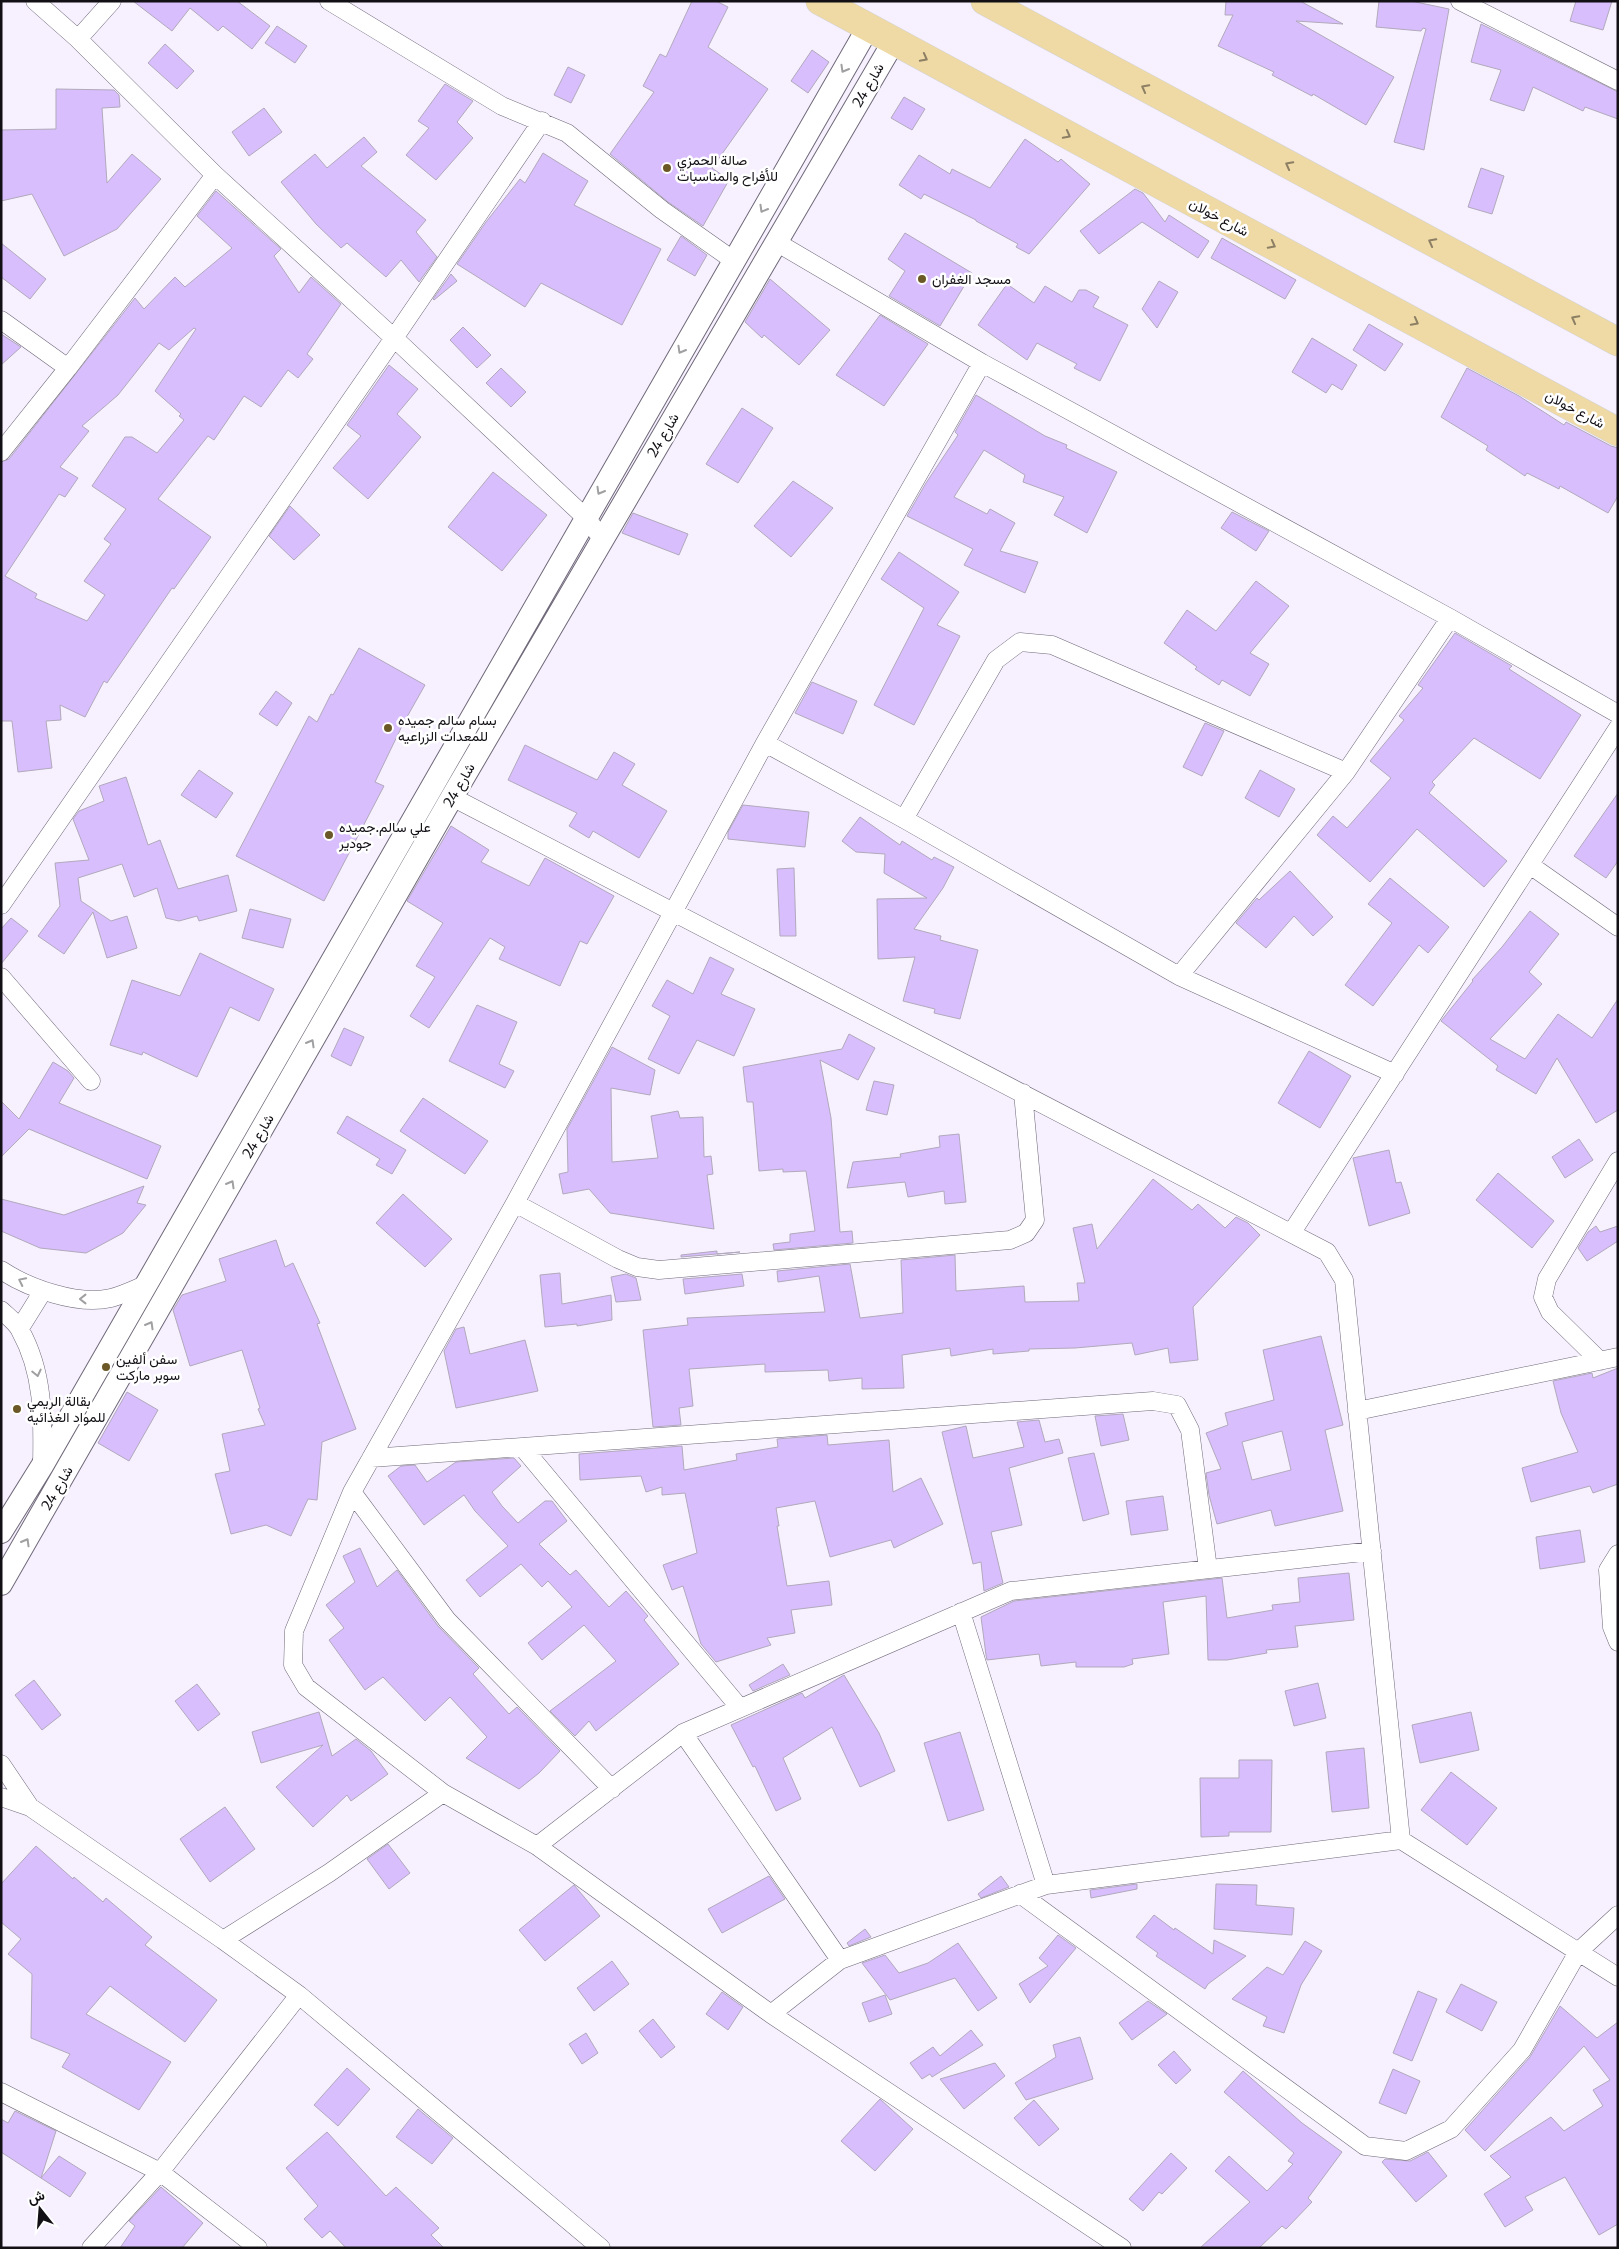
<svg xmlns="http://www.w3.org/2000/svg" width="1619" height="2249" font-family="Merriweather,Vazirmatn,serif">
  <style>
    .building { fill: #d9befd; stroke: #b1a9bc; fill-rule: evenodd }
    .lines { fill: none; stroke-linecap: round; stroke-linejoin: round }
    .minor-casing { stroke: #706979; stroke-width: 19 }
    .tertiary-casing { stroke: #706979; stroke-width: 24 }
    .primary-casing { stroke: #d4d4d5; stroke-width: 29 }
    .minor { stroke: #fff; stroke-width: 18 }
    .tertiary { stroke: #fff; stroke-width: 22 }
    .primary { stroke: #efdaa5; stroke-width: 28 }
    .oneway { stroke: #8c7f64 }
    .oneway2 { stroke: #a09fa1 }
    .poi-dot { fill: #6b5827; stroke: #fff; stroke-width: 2 }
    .labels { text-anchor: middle; stroke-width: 5; stroke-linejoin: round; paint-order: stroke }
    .street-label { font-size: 14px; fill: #120f15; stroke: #fff }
    .poi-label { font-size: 14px; fill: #120f15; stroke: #fff; text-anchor: start }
  </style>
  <rect width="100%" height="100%" fill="#f6f0ff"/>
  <path class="building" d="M133,1H237L270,26L252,49L223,26L218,31L190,8L172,31Z
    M692,1H716L728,7L708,47L768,89L712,168L729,180L703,226L668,202L610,154L654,92L643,86L660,54L666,57Z
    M1226,1H1300L1343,24L1296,21L1394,77L1366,125L1313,94L1312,96L1272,75L1274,72L1218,46L1233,15H1225Z
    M1379,1H1411L1449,9L1424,150L1394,142L1426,29L1423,28L1421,31L1376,27Z
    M1576,1H1612L1603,30L1570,21Z
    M1481,24L1618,92V119L1585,107L1583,111L1533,87L1524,111L1490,100L1501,70L1471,62Z
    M277,26L307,46L295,63L265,43Z
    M165,44L194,71L177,89L148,63Z
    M812,50L829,62L808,93L791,81Z
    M568,67L585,75L571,103L554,95Z
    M445,84L473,101L457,122L473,138L436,180L406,155L429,128L418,121Z
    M56,89L114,90L119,95L120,107L102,108L107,183L132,154L161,179L117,229L64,256L32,194L1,201V130L56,129Z
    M904,97L925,109L912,130L891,118Z
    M264,108L282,132L249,156L232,132Z
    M364,137L377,152L361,166L426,220L416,232L437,257L419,282L401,260L386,277L347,243L341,248L316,224L281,182L315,154L327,168Z
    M1025,139L1058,162L1061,159L1090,184L1029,254L1016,247L1018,244L976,221V220L924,194L921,199L899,185L919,155L950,174L952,169L990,188Z
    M543,153L588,181L574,205L661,249L622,325L541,283L525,307L457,264L486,222L520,179L525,183Z
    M1481,168L1504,176L1492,214L1468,207Z
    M1135,189L1143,193L1165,222L1169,215L1209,241L1198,258L1142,222L1099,254L1080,231Z
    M216,191L281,249L274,256L299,293L311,277L341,304L307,354L313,359L298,378L288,370L261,407L244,396L214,440L208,436L158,499L211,537L174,589L172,588L107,683L104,681L85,717L60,705L61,720L46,721L52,768L18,772L12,721H1V462L9,459L135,298L144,309L175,277L185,287L232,248L197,216ZM194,328L196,329L155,391L181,414L179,416L184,420L157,453L132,437H125L92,486L126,509L104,539L111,544L84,581L105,595L87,621L35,598L37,594L5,576L59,494L65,497L78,478L60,467L89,431L82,426L118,395L159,343L169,350Z
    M905,233L972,273L940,326L889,296L905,271L888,259Z
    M681,236L707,255L695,276L667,260Z
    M1222,238L1296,280L1285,299L1211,258Z
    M1,243L46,279L30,299L1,277Z
    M451,274L457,281L434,300L433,299Z
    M770,279L830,330L799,365L764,335L762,338L745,322Z
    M1159,281L1178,292L1157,328L1142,309Z
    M1007,284L1034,303L1045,286L1072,302L1079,290H1086L1099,297L1093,307L1128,325L1100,381L1074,368L1077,364L1037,343L1027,360L978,325Z
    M880,315L928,344L884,406L836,375Z
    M1369,324L1403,344L1385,371L1353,350Z
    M463,327L491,355L477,368L450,340Z
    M1,334L21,347L1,365Z
    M1312,338L1357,365L1342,390L1332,384L1326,393L1292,372Z
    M389,365L418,389L397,414L421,437L368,499L333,468L361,436L347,425Z
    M501,368L526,392L511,407L486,383Z
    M1467,368L1519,396L1564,425L1566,422L1611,446L1618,448V496L1608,513L1560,486L1559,489L1527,473L1525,476L1486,450L1488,446L1441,417Z
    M976,395L1045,436L1067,445L1066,448L1117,472L1087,533L1054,515L1064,497L1023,482L1025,475L984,450L954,497L987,514L990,509L1015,523L1000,551L1038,562L1025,593L964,565L973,549L907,516L926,483L958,435L955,432Z
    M742,408L773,428L738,483L706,464Z
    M493,472L547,515L502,571L448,527Z
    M793,481L833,508L791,557L754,526Z
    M290,506L320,535L294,560L269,536Z
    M1232,512L1269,531L1256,551L1221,528Z
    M633,513L688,534L679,555L622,533Z
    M899,552L959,592L937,625L960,636L914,725L874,705L924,608L881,579Z
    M1256,581L1289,606L1250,653L1269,664L1250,696L1222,680L1219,685L1195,669L1197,667L1164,643L1187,610L1216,631Z
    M1455,633L1512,666L1509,669L1581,715L1540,779L1474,738L1432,782L1435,785L1429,793L1507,861L1484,887L1417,829L1370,882L1317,835L1333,816L1347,828L1391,778L1370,761L1404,720L1399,716L1423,688L1418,685Z
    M359,648L425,685L403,724L375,782L384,786L324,901L236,856L309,716L317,722L331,694L333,695Z
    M812,682L857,701L843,734L795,713Z
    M276,691L292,703L277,726L259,714Z
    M1205,723L1224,731L1202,776L1183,767Z
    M525,745L597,780L614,752L635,764L622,785L667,811L639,858L593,831L589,838L569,826L577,813L508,780Z
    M199,770L233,793L216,818L181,795Z
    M1260,770L1295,789L1279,817L1245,798Z
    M126,777L148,845L160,840L178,889L228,875L237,911L199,921L197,916L179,921L166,918L157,888L134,897L122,864L78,878L81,901L111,921L127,916L137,948L107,958L93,912L64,954L38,936L60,906L55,863L89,860L73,819L79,811L104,801L99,786Z
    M1618,793V861L1606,878L1574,856Z
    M743,805L809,812L805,847L728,839V832Z
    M860,817L900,845L902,841L932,860L934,857L954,867L943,888L914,929L941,936L940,940L978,950L960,1019L934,1013L935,1009L903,1001L915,957L878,959L877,899L927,898L884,873L885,854L856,852L842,841Z
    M451,826L489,850L481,862L529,886L545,858L614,896L587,944L580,941L560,986L499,959L505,947L490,938L429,1028L410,1016L435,977L416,966L443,923L407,901Z
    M794,868L796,936H780L777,869Z
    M1290,871L1333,917L1313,936L1294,916L1266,948L1236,923L1257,898L1259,900Z
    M1390,878L1449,927L1428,953L1419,945L1373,1006L1345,985L1392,923L1368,904Z
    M250,909L291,919L283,948L242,938Z
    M1530,911L1559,934L1529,972L1542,984L1490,1039L1525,1059L1558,1014L1592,1038L1618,999V1110L1596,1123L1557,1058L1536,1094L1496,1070L1498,1066L1441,1021L1473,981L1472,980L1502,947Z
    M11,918L28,931L1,964V929Z
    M200,953L274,989L259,1021L230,1007L197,1077L143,1052L142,1055L110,1045L132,980L180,996Z
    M710,957L734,969L721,994L755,1009L734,1056L697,1040L679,1074L648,1059L670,1016L652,1006L667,980L693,994Z
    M477,1005L517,1022L499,1064L514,1071L505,1088L449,1061Z
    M344,1028L364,1037L351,1066L331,1056Z
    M849,1034L875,1048L858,1080L820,1060L831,1118L840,1232L852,1231L853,1243L774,1250L773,1244L790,1242V1234L815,1231L806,1171L783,1172V1169L759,1171L753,1102H747L743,1067L842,1049Z
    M612,1047L655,1070L650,1095L611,1088L612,1162L658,1158L651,1116L678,1111L680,1118L703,1117L704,1157L711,1156L713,1174L707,1175L714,1229L610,1213L589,1189L563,1194L559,1174L568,1172L567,1129Z
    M1309,1051L1351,1076L1320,1128L1278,1103Z
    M53,1062L68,1071L74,1078L59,1103L161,1146L147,1179L29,1129L1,1157V1101L19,1119Z
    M874,1081L894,1085L887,1115L866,1110Z
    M423,1098L488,1141L465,1174L400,1131Z
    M347,1116L406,1150L392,1174L376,1165L380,1159L337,1133Z
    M959,1134L966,1202L945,1204L944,1191L908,1197L905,1182L847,1188L853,1162L901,1157L900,1154L940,1147L939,1136Z
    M1579,1139L1593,1160L1565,1178L1552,1157Z
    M1389,1150L1396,1183L1401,1182L1410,1213L1369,1226L1353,1158Z
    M1498,1173L1554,1221L1532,1248L1476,1200Z
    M1153,1179L1192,1210L1198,1204L1225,1228L1236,1217L1248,1223L1260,1235L1193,1307L1198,1360L1170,1363L1168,1348L1135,1355L1132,1343L1075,1348L1029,1349V1351L993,1354V1349L951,1356L950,1348L902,1355L904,1388L862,1389V1378L829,1381L828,1370L765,1372V1364L689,1369L693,1406L679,1408L681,1425L653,1427L643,1330L688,1325L687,1318L825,1312L819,1276L778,1282L777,1271L850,1264L860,1318L903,1313L901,1260L955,1255L956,1291L1024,1286L1025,1302L1079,1301L1077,1283H1085L1073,1228L1092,1224L1097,1249Z
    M144,1186L137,1203L146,1205L123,1233L86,1253L40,1248L1,1231V1199L64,1215Z
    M403,1194L452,1239L425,1267L376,1223Z
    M1596,1226L1600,1232L1618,1226V1241L1587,1261L1578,1248L1588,1232Z
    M276,1240L285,1267L293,1263L320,1323L317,1324L356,1429L322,1442L317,1500L308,1499L291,1536L266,1525L231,1534L215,1474L230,1471L222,1434L265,1425L258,1409L260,1408L242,1350L190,1366L173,1310L182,1295L226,1281L219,1259Z
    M717,1251V1254L740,1252L681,1257V1255Z
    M560,1273L562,1304L611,1295L612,1320L577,1326V1324L545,1327L540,1275Z
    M626,1274L636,1278L641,1300L616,1302L611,1277Z
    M742,1274L744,1286L685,1294L683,1279Z
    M464,1327L470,1354L525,1340L538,1391L456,1408L444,1351L456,1329Z
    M1321,1336L1343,1425L1325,1430L1343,1511L1275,1526L1271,1510L1217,1524L1209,1495L1206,1473L1221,1469L1206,1433L1228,1425L1225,1413L1274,1400L1263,1350ZM1282,1431L1291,1470L1252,1480L1242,1442Z
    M1618,1368V1484L1593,1493L1590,1486L1531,1502L1522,1468L1578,1452L1561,1413L1553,1381L1592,1373L1593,1378Z
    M127,1392L158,1410L129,1461L98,1443Z
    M1123,1414L1129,1440L1101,1446L1095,1416Z
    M1039,1420L1045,1442L1059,1439L1063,1453L1009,1468L1022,1525L991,1532L1003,1583L984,1591L981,1562L973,1564L942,1432L966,1426L973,1458L1024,1447L1017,1422Z
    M827,1435L828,1445L889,1440L893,1492L921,1478L943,1524L894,1548L891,1540L830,1557L815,1501L776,1508L779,1526H777L787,1586L829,1581L832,1605L791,1610L795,1633L767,1638L771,1645L716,1662L701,1644L683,1586L672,1590L663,1565L697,1553L685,1493L662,1495V1487L646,1492L641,1476L580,1480L579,1454L682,1446L684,1470L737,1460L736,1454L778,1447L777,1439Z
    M1094,1453L1109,1514L1083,1521L1068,1458Z
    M514,1458L521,1466L492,1492L502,1506L518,1523L545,1501H552L567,1521L539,1544L570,1575L576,1570L609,1607L626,1591L648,1616L644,1620L679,1664L596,1731L589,1721L575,1736L550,1711L616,1661L584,1625L542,1660L528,1643L572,1607L548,1581L542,1587L521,1564L480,1597L466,1580L508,1546L475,1511L464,1495L424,1525L388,1476L401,1466L415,1465L427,1482L456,1462Z
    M1163,1496L1168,1530L1131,1535L1126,1501Z
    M1580,1530L1585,1562L1540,1569L1536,1537Z
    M360,1548L377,1587L397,1570L438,1626L479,1668L473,1674L509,1714L517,1707L560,1751L539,1773L519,1789L466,1758L487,1737L450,1697L425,1721L383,1677L365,1690L329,1640L344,1628L326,1605L355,1582L343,1556Z
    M1349,1573L1354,1620L1295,1626L1298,1647L1266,1650L1267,1653L1227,1660H1208L1206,1596L1163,1602L1169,1654L1132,1659L1133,1664L1124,1667H1076V1662L1041,1666L1039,1654L987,1660L986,1655L981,1617L1014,1601L1222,1578L1227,1618L1273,1610L1272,1605L1300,1602L1298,1578Z
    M783,1664L790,1675L753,1691L749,1685Z
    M844,1675L879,1733L895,1771L860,1787L832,1727L783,1758L801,1799L776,1811L755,1766L753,1767L731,1725L802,1693L805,1698Z
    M34,1680L61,1715L42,1730L15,1695Z
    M1318,1683L1326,1718L1294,1726L1285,1691Z
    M197,1684L220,1714L198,1731L175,1701Z
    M319,1712L332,1756L356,1739L371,1751L388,1774L351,1801L347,1795L313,1827L276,1787L323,1745L261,1763L252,1732Z
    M1471,1712L1479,1750L1420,1763L1412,1725Z
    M960,1732L984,1810L948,1821L924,1743Z
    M1364,1748L1369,1808L1332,1812L1326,1752Z
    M1239,1760H1272L1271,1832H1229V1836L1201,1837L1200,1778H1239Z
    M1451,1772L1497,1808L1467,1845L1421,1810Z
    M225,1807L255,1849L210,1882L180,1839Z
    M388,1844L410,1873L389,1889L367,1859Z
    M36,1846L73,1879L74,1877L103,1902L106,1898L152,1937L145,1945L217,2000L185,2042L110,1986L86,2014L171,2062L139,2110L62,2067L70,2054L31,2038L32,1974L8,1954L21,1939L1,1922V1884Z
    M769,1876L785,1899L722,1933L708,1909Z
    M1001,1876L1009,1887L981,1898L978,1894Z
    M1137,1884V1889L1091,1898L1090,1890Z
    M1216,1884L1257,1885L1256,1905L1294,1908L1292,1935L1214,1929Z
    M574,1885L600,1916L545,1961L519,1930Z
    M1154,1915L1174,1930L1175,1928L1213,1954L1214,1940L1246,1956L1208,1984L1205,1989L1156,1956L1158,1953L1136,1937Z
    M865,1929L871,1937L849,1946L847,1943Z
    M1058,1935L1076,1948L1030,2003L1019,1984L1048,1966L1039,1958Z
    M1305,1941L1322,1951L1301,1985L1284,2033L1263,2026L1267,2017L1232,1999L1267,1967L1283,1975Z
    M958,1943L997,1998L978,2011L955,1978L890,2000L862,1963L885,1955L899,1973L928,1963Z
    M612,1961L629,1984L594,2011L577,1988Z
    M1461,1984L1497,2002L1482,2031L1446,2012Z
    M1418,1991L1437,1999L1412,2061L1393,2053Z
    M722,1992L743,2007L728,2030L706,2014Z
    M885,1995L892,2014L869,2022L862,2003Z
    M1148,2001L1167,2014L1132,2040L1119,2023Z
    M1560,2006L1597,2038L1618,2022V2224L1599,2235L1565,2177L1525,2197L1533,2210L1505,2227L1484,2194L1511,2177L1490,2156L1551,2117L1564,2131L1603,2106L1593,2090L1610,2080L1584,2046L1485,2151L1465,2130L1530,2057Z
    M653,2019L675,2047L661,2058L639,2031Z
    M971,2030L983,2045L932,2077L930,2074L922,2079L910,2063L933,2047L940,2056Z
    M586,2033L598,2053L582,2064L569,2044Z
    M1080,2037L1093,2079L1026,2100L1015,2083L1056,2057L1053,2045Z
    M1174,2051L1191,2070L1176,2084L1158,2065Z
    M995,2063L1005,2076L964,2109L940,2079Z
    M347,2068L370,2089L338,2126L314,2105Z
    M1393,2069L1420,2081L1406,2114L1379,2103Z
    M1243,2071L1302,2123L1342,2152L1308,2198L1312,2202L1286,2229L1282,2226L1259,2248H1200L1250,2202L1215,2171L1229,2156L1267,2191L1293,2164L1288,2161L1294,2153L1224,2092Z
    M880,2099L913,2129L875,2171L841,2141Z
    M1034,2100L1059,2129L1039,2146L1014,2118Z
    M418,2109L453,2138L432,2164L396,2137Z
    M15,2111L56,2131L41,2178L1,2152V2119L8,2123Z
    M327,2132L386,2196L396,2187L439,2228L431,2235L444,2248H346L330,2231L322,2238L304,2219L318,2206L286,2168Z
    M1428,2152L1447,2176L1416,2202L1382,2162L1385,2159L1410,2161Z
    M1171,2153L1187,2168L1162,2194L1159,2192L1143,2211L1129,2199Z
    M59,2156L86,2173L70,2197L41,2178Z
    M161,2187L203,2223L182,2248H120L135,2226L129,2221Z"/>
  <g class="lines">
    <g class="minor-casing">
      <path id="minor" d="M35,1L78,39L215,175L394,338L585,517L602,538
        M329,1L502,106L567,133L662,210L733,260
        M1460,1L1618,81
        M78,39L112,1
        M776,242L982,363L1450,618L1618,714
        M1,320L68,368
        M982,363L765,743L515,1203L352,1492L294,1631L293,1665L306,1687L443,1793L537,1846L771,2014L840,1960L1046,1885L1401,1840L1618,1977
        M1,452L68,368L215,175
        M765,743L904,819L1179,976L1395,1074
        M452,797L1327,1252L1344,1280L1401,1840
        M904,819L996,660L1020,642L1052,645L1346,772
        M1530,865L1618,927
        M1,905L394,338L542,121
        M1179,976L1346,772L1450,618
        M1,977L91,1081
        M515,1203L618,1259L637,1267L659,1270L1010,1240L1026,1233L1035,1220L1023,1093
        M1292,1232L1618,728
        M1,1270C28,1288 78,1306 111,1298C123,1295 135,1289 147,1284
        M1,1310C7,1316 16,1322 20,1330C44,1373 43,1418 42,1466
        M20,1328L43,1291
        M1600,1361L1550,1312L1543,1297L1547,1279L1618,1161
        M1357,1411L1618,1357
        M523,1448L740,1708
        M371,1458L1153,1401L1177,1405L1190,1430L1208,1569
        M352,1492L447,1620L612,1789
        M1618,1554L1608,1570L1612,1627L1618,1642
        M961,1612L1046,1885
        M683,1733L840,1960
        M1,1764L30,1807
        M1,1797L30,1807L223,1940L299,1995L601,2248
        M537,1846L683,1733L1011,1591L1372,1551
        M1020,1894L1365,2146L1406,2151L1451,2129L1522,2050L1578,1952L1618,1915
        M223,1940L329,1873L443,1793
        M771,2014L1122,2248
        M1,2092L160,2172L258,2248
        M91,2248L160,2172L299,1995"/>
    </g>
    <g class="tertiary-casing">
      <path id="tertiary" d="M1,1532L42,1466L869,26
        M1,1584L452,797L894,41"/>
    </g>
    <g class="primary-casing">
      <path id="primary" d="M820,1L1618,432
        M985,1L1618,342"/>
    </g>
    <use href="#minor" class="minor"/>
    <use href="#tertiary" class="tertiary"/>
    <use href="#primary" class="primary"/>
  </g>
  <defs><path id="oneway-chevron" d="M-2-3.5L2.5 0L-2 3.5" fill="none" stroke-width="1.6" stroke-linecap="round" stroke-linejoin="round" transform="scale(1.25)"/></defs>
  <g class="oneway">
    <use href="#oneway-chevron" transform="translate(924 58) rotate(28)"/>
    <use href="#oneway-chevron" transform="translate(1145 88) rotate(-152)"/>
    <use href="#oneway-chevron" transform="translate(1067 135) rotate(28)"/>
    <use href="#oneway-chevron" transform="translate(1289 165) rotate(-152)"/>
    <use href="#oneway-chevron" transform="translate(1432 242) rotate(-152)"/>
    <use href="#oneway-chevron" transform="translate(1272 245) rotate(28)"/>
    <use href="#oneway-chevron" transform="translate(1575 319) rotate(-152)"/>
    <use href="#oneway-chevron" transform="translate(1415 322) rotate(28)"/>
  </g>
  <g class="oneway2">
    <use href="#oneway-chevron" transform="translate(844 69) rotate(120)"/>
    <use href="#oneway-chevron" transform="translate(763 209) rotate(120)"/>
    <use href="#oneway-chevron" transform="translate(681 350) rotate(120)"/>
    <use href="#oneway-chevron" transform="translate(600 491) rotate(120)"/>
    <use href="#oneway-chevron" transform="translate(311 1043) rotate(-60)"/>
    <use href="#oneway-chevron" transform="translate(231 1184) rotate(-60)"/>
    <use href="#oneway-chevron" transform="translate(22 1281) rotate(-154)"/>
    <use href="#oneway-chevron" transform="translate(83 1299) rotate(-180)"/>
    <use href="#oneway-chevron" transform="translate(150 1325) rotate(-60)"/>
    <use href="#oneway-chevron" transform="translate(37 1373) rotate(77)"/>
    <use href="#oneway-chevron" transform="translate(26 1542) rotate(-60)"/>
  </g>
  <g class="poi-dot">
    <circle cx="667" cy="168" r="5"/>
    <circle cx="922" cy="279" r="5"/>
    <circle cx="388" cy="728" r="5"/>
    <circle cx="329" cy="835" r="5"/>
    <circle cx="106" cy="1367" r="5"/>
    <circle cx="17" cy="1409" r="5"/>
  </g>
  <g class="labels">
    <g class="street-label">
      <text transform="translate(868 85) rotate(-60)" y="5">شارع 24</text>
      <text transform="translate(1219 217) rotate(28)" y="5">شارع خولان</text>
      <text transform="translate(1575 409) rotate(28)" y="5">شارع خولان</text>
      <text transform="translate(663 435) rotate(-60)" y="5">شارع 24</text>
      <text transform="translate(459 785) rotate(-60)" y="5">شارع 24</text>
      <text transform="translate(258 1136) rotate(-60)" y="5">شارع 24</text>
      <text transform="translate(57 1488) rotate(-60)" y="5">شارع 24</text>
    </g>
    <g class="poi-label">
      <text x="677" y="165">صالة الحمزي<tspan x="677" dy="16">للأفراح والمناسبات</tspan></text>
      <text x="932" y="284">مسجد الغفران</text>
      <text x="398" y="725">بسام سالم جميده<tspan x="398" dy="16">للمعدات الزراعيه</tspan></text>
      <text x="339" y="832">علي سالم.جميده<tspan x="339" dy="16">جودير</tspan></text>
      <text x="116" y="1364">سفن ألفين<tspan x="116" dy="16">سوبر ماركت</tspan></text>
      <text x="27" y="1406">بقالة الريمي<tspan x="27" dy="16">للمواد الغذائيه</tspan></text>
    </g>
  </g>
  <rect width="1619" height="2249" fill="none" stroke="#120f15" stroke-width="5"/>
  <g transform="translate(40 2209) rotate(343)" stroke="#ffffff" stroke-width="4" paint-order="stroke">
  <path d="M0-4L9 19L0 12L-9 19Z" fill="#120f15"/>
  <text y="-8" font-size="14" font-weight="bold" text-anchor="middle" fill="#120f15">ش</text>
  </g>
</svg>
